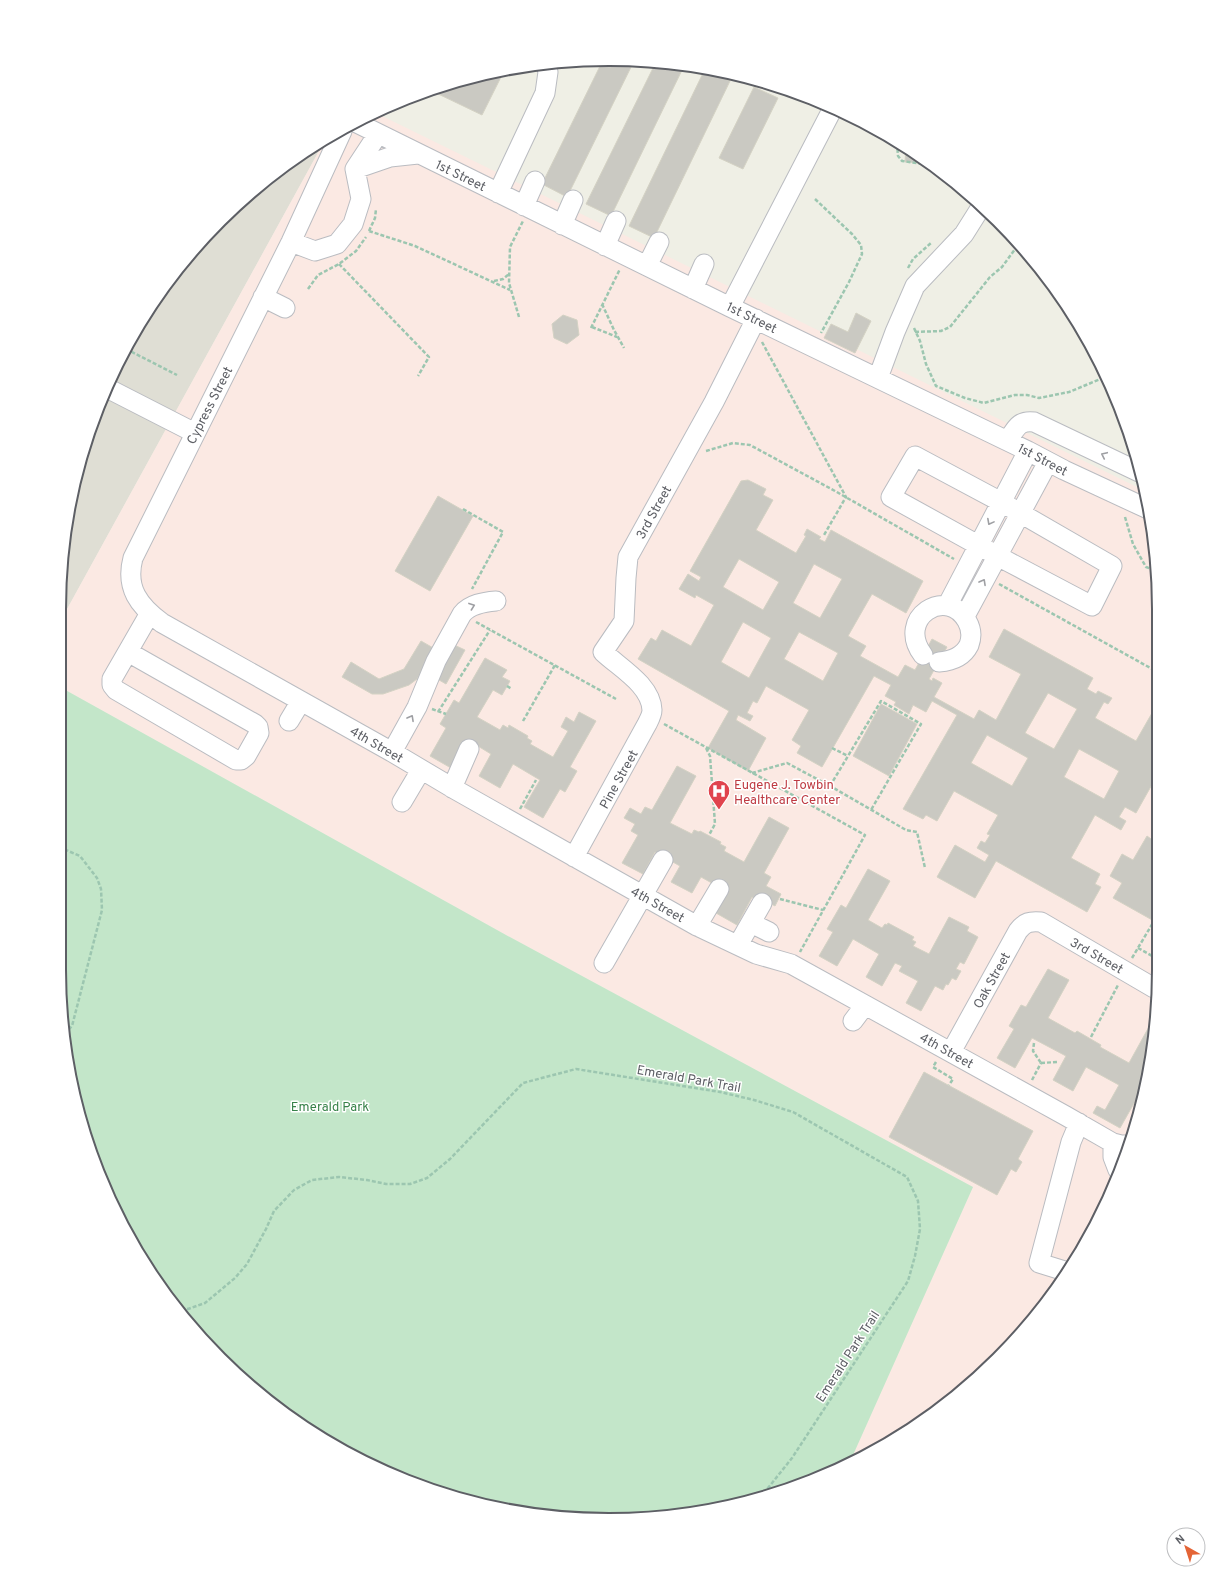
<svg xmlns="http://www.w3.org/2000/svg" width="1218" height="1579" font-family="Overpass,sans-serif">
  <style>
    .education { fill: #dfded4 }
    .medical { fill: #fbe9e3 }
    .green { fill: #c3e6c9 }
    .building { fill: #cac9c2; stroke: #d4d2c4; fill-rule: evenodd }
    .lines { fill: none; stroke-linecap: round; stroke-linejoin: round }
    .minor-casing { stroke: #babcc1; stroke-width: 21 }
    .path { stroke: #9cc6b0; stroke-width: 2.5; stroke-dasharray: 4 2; stroke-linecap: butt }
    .minor { stroke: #fff; stroke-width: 19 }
    .oneway { stroke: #9e9fa3 }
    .labels { text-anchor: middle; stroke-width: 3; stroke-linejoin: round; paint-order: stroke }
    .street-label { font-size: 13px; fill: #5d5f65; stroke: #fff }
    .health-label { font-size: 13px; fill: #be3a42; stroke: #fff; text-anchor: start }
    .park-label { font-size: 13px; fill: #378249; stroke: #fff }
    .rim { fill: none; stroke: #5d5f65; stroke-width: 2 }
  </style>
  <rect width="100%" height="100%" fill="#efefe5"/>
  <path class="education" d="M325,140L60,622V573L78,466L116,366L173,274L246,196L304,152Z"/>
  <path class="medical" d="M376,113L1143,490L1154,537V1042L1130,1147L1066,1275L998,1359L914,1427L849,1464L973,1187L506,935L60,687V622L325,140Z"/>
  <path class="green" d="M60,687L506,935L973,1187L849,1464L752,1501L609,1520L467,1501L334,1446L220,1359L133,1245L78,1113L59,970Z"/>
  <path class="building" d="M609,59L634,61L567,197L542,184L603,60Z
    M655,64L684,66L611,216L586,204Z
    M505,69L482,115L432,91L502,70Z
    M705,69L730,81L654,238L629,226Z
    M754,87L778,98L743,169L719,158Z
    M906,147L915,152L927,162H923L922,163L905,162Z
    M856,313L871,321L855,353L824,338L831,324L848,332Z
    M563,315L577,320L579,335L567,344L554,338L552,324Z
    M748,480L766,489L763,495L773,500L756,530L796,553L806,536L804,535L807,529L821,537L819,539L825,542L831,530L923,581L906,613L872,594L848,636L866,646L860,656L898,677L905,665L915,670L932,639L947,647L929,679L932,681L933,678L942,683L934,697L974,719L979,710L996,720L1021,674L989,657L1004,629L1093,678L1087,689L1096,694L1098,691L1112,698L1108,704L1104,702L1095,718L1136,741L1152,713L1154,714V781L1136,813L1125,807L1119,817L1126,821L1121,830L1095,815L1071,858L1100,874L1095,884L1101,887L1087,912L996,861L975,898L937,877L955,845L985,862L989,855L977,848L981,841L985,843L990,835L987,834L998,815L954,791L937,821L926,815L923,819L903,809L957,715L932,701L926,712L913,705L909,714L894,705L896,702L885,696L891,685L874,676L822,767L797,753L801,746L792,740L809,710L766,686L757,703L753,701L747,713L753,716L750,721L738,715L736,720L766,738L748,771L708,748L729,711L638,659L651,638L656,641L662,630L691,646L714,605L696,595L695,598L679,589L688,574L699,581L701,577L690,571L741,481ZM739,559L779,582L763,610L723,587ZM814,564L842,579L820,618L793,603ZM743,622L771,638L749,678L721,662ZM799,632L838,653L823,681L784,659ZM1048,693L1077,709L1054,749L1025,733ZM987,735L1028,758L1012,786L971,763ZM1079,749L1119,771L1104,799L1064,777Z
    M438,496L473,516L430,591L395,571Z
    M421,641L435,649L417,679L409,685L383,694H372L342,677L351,662L379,679L404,669Z
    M452,644L465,650L446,684L434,677Z
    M485,658L507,670L502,677L510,681L502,695L493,690L477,717L500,730L503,725L508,728L509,725L528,736L527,738L532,741L530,744L553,757L568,731L561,727L566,717L574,722L579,712L596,721L570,767L577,771L565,792L560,789L543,818L524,807L540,780L513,764L500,788L479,776L491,754L468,740L451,768L430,756L446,728L440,724L454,700L459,703Z
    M881,704L917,724L889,776L853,756Z
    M677,766L696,776L670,823L692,834L694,830L699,832L700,831L721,842L720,844L726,847L724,851L744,862L769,817L789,828L764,873L771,877L766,886L781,894L775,906L759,897L758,900L752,897L737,925L716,913L728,892L701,877L692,893L671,882L680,866L655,852L643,874L622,863L638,835L631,831L635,824L624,818L630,808L641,814L645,807L652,810Z
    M1147,836L1154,841V921L1113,898L1122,883L1110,876L1122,854L1133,860Z
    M868,869L890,881L868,920L882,928L885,924L887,925L888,923L914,937L912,940L916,942L913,946L929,954L949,917L969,927L967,931L978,937L964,964L960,962L956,969L961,971L956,980L952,978L948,985L946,984L943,990L935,986L921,1011L906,1003L918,981L899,971L902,966L895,963L882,986L866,977L879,954L853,939L837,966L819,956L833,932L827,929L841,905L846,908Z
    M1048,969L1069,980L1048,1018L1075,1033L1077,1031L1101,1045L1100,1047L1129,1063L1150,1025L1154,1027V1042L1141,1100L1137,1098L1120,1128L1093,1113L1097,1106L1105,1110L1119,1085L1086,1067L1073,1091L1053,1080L1066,1056L1032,1038L1015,1068L997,1058L1014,1029L1009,1026L1021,1005L1026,1007Z
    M924,1072L1033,1131L1018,1159L1022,1162L1016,1172L1011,1169L997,1195L889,1137Z"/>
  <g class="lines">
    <g class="minor-casing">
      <path id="minor" d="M357,123L730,307L1028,451L1064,470L1148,509
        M342,131L291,242L133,558C125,588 139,606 162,623L392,752L456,790L697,926L756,954L791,964L1066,1116L1113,1143L1121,1145H1130
        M355,169L390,157L418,154
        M498,193L545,93L548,72L546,65
        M524,206L535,181
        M562,225L573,200
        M291,242L315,251L337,244L353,224L361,199L355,169L378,134
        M605,246L616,221
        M647,266L659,242
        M693,289L704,264
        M263,297L285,308
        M730,307L833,108
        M878,378L895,332L915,286L964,234L981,207
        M107,388L195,433
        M1008,440C1016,429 1018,420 1034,422L1139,472
        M915,456L1001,502L1112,566L1092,606L1005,560L891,497Z
        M947,606L1028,451
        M965,616L1048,462
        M128,652L255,724L258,727L259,733L246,756L241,760H236L116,690L112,685V679L150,613
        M923,655C895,618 947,585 967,621C971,628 972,637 969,645C963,657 952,661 939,662
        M289,721L301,701
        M392,752L417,707L436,661L462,614C470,604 484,602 496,601
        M452,788L469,749
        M402,802L421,770
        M574,857L647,724C649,720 652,715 652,710C651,685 620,668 603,652L624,621L626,578L628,557L714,402L756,319
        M751,923L769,932
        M697,926L719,889
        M738,945L762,903
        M604,963L663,860
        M853,1021L865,1005
        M951,1052L1018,931C1025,922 1030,921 1041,922L1154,988
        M1113,1143V1157L1118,1170
        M1068,1272L1039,1263L1071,1142L1079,1123"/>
    </g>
    <path class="path" d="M897,143L898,156L902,161L931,165
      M815,199L852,234L861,245L862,254L849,282L821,333
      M369,231L415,246L510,290
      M369,231L375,218L376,209
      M339,264L429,357L418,376
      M908,268L913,259L931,243
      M494,281L503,279L509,274
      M308,289L318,275L339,264L356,251L366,237
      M602,304L614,330L624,348
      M519,317L509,283L510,247L523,221
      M592,327L617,337
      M591,328L620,269
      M914,328L920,341L926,364L936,386L965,398L984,403L1015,395H1027L1039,398L1069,392L1103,378
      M915,332L941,331L950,327L990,277L1002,267L1018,245
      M762,342L846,497L824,535
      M126,349L177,375
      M706,451L733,443L750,445L835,491L954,559
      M463,509L503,532L472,589
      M1125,517L1133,544L1146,567L1152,569L1154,575
      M999,584L1154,670
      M476,622L616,699
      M507,686L512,689
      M432,709L446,714
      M438,712L490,630
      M523,721L555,665
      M664,724L865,835L800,952
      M706,748L710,756L715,824L709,835
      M832,748L848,756
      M752,773L787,763L832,787L906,830L917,832L925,868
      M830,786L881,701L921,724L871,810
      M520,809L536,780
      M59,847L80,856L97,878L101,889L102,910L72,1026L67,1031
      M780,899L823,910
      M1151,926L1154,929
      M1138,948L1154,957
      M1132,958L1154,921
      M1091,1037L1118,985
      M1034,1043L1033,1051L1041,1063
      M936,1062L933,1067L953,1079L949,1085
      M1041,1063L1057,1062
      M1032,1080L1041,1063
      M181,1308L188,1309L205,1303L235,1278L247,1264L266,1229L274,1211L294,1190L312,1180L339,1177L367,1180L386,1184H410L427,1178L450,1159L523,1083L576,1069L720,1092L754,1100L793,1112L907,1177L918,1201L920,1229L915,1256L908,1281L792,1458L760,1498"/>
    <use href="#minor" class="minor"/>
  </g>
  <defs><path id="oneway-chevron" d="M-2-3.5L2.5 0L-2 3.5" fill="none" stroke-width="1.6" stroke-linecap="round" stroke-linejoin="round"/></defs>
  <g class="oneway">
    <use href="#oneway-chevron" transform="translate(1104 455) rotate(-155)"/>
    <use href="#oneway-chevron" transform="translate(990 522) rotate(118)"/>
    <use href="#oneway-chevron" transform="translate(983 582) rotate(-61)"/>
    <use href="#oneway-chevron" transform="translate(472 606) rotate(-20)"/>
    <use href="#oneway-chevron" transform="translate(411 718) rotate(-61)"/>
  </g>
  <defs>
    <g id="hospital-pin" transform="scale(1.15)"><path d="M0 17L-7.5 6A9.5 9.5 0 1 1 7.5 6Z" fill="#e0444e" stroke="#fff"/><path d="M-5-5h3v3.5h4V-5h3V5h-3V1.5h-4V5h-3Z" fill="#fff"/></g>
  </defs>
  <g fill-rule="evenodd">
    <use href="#hospital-pin" x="719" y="791"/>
  </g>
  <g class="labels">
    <g class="street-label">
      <text transform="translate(461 175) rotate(26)" y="5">1st Street</text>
      <text transform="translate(752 317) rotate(26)" y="5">1st Street</text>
      <text transform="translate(209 405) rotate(-63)" y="5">Cypress Street</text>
      <text transform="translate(1043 459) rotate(28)" y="5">1st Street</text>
      <text transform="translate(653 512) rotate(-61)" y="5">3rd Street</text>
      <text transform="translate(377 744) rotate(30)" y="5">4th Street</text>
      <text transform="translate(618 779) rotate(-61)" y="5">Pine Street</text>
      <text transform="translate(658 904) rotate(29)" y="5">4th Street</text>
      <text transform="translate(1097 955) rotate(30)" y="5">3rd Street</text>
      <text transform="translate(991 980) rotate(-61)" y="5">Oak Street</text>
      <text transform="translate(947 1050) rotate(29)" y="5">4th Street</text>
      <text transform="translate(689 1078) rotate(10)" y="5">Emerald Park Trail</text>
      <text transform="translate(847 1356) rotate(-57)" y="5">Emerald Park Trail</text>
    </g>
    <g class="health-label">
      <text x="734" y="789">Eugene J. Towbin<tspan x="734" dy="15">Healthcare Center</tspan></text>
    </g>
    <g class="park-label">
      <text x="330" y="1111">Emerald Park</text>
    </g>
  </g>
  <path d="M0 0H1218V1579H0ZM609 66H609A543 543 0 0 1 1152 609V970A543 543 0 0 1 609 1513H609A543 543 0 0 1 66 970V609A543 543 0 0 1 609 66Z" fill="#fff" fill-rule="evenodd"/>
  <path class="rim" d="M609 66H609A543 543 0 0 1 1152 609V970A543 543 0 0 1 609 1513H609A543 543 0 0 1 66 970V609A543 543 0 0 1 609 66Z"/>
  <g transform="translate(1186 1547) rotate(321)"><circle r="19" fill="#ffffff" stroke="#bebfc1"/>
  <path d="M0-3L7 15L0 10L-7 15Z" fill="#e46436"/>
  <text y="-6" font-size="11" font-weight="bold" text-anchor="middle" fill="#5d5f65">N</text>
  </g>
</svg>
